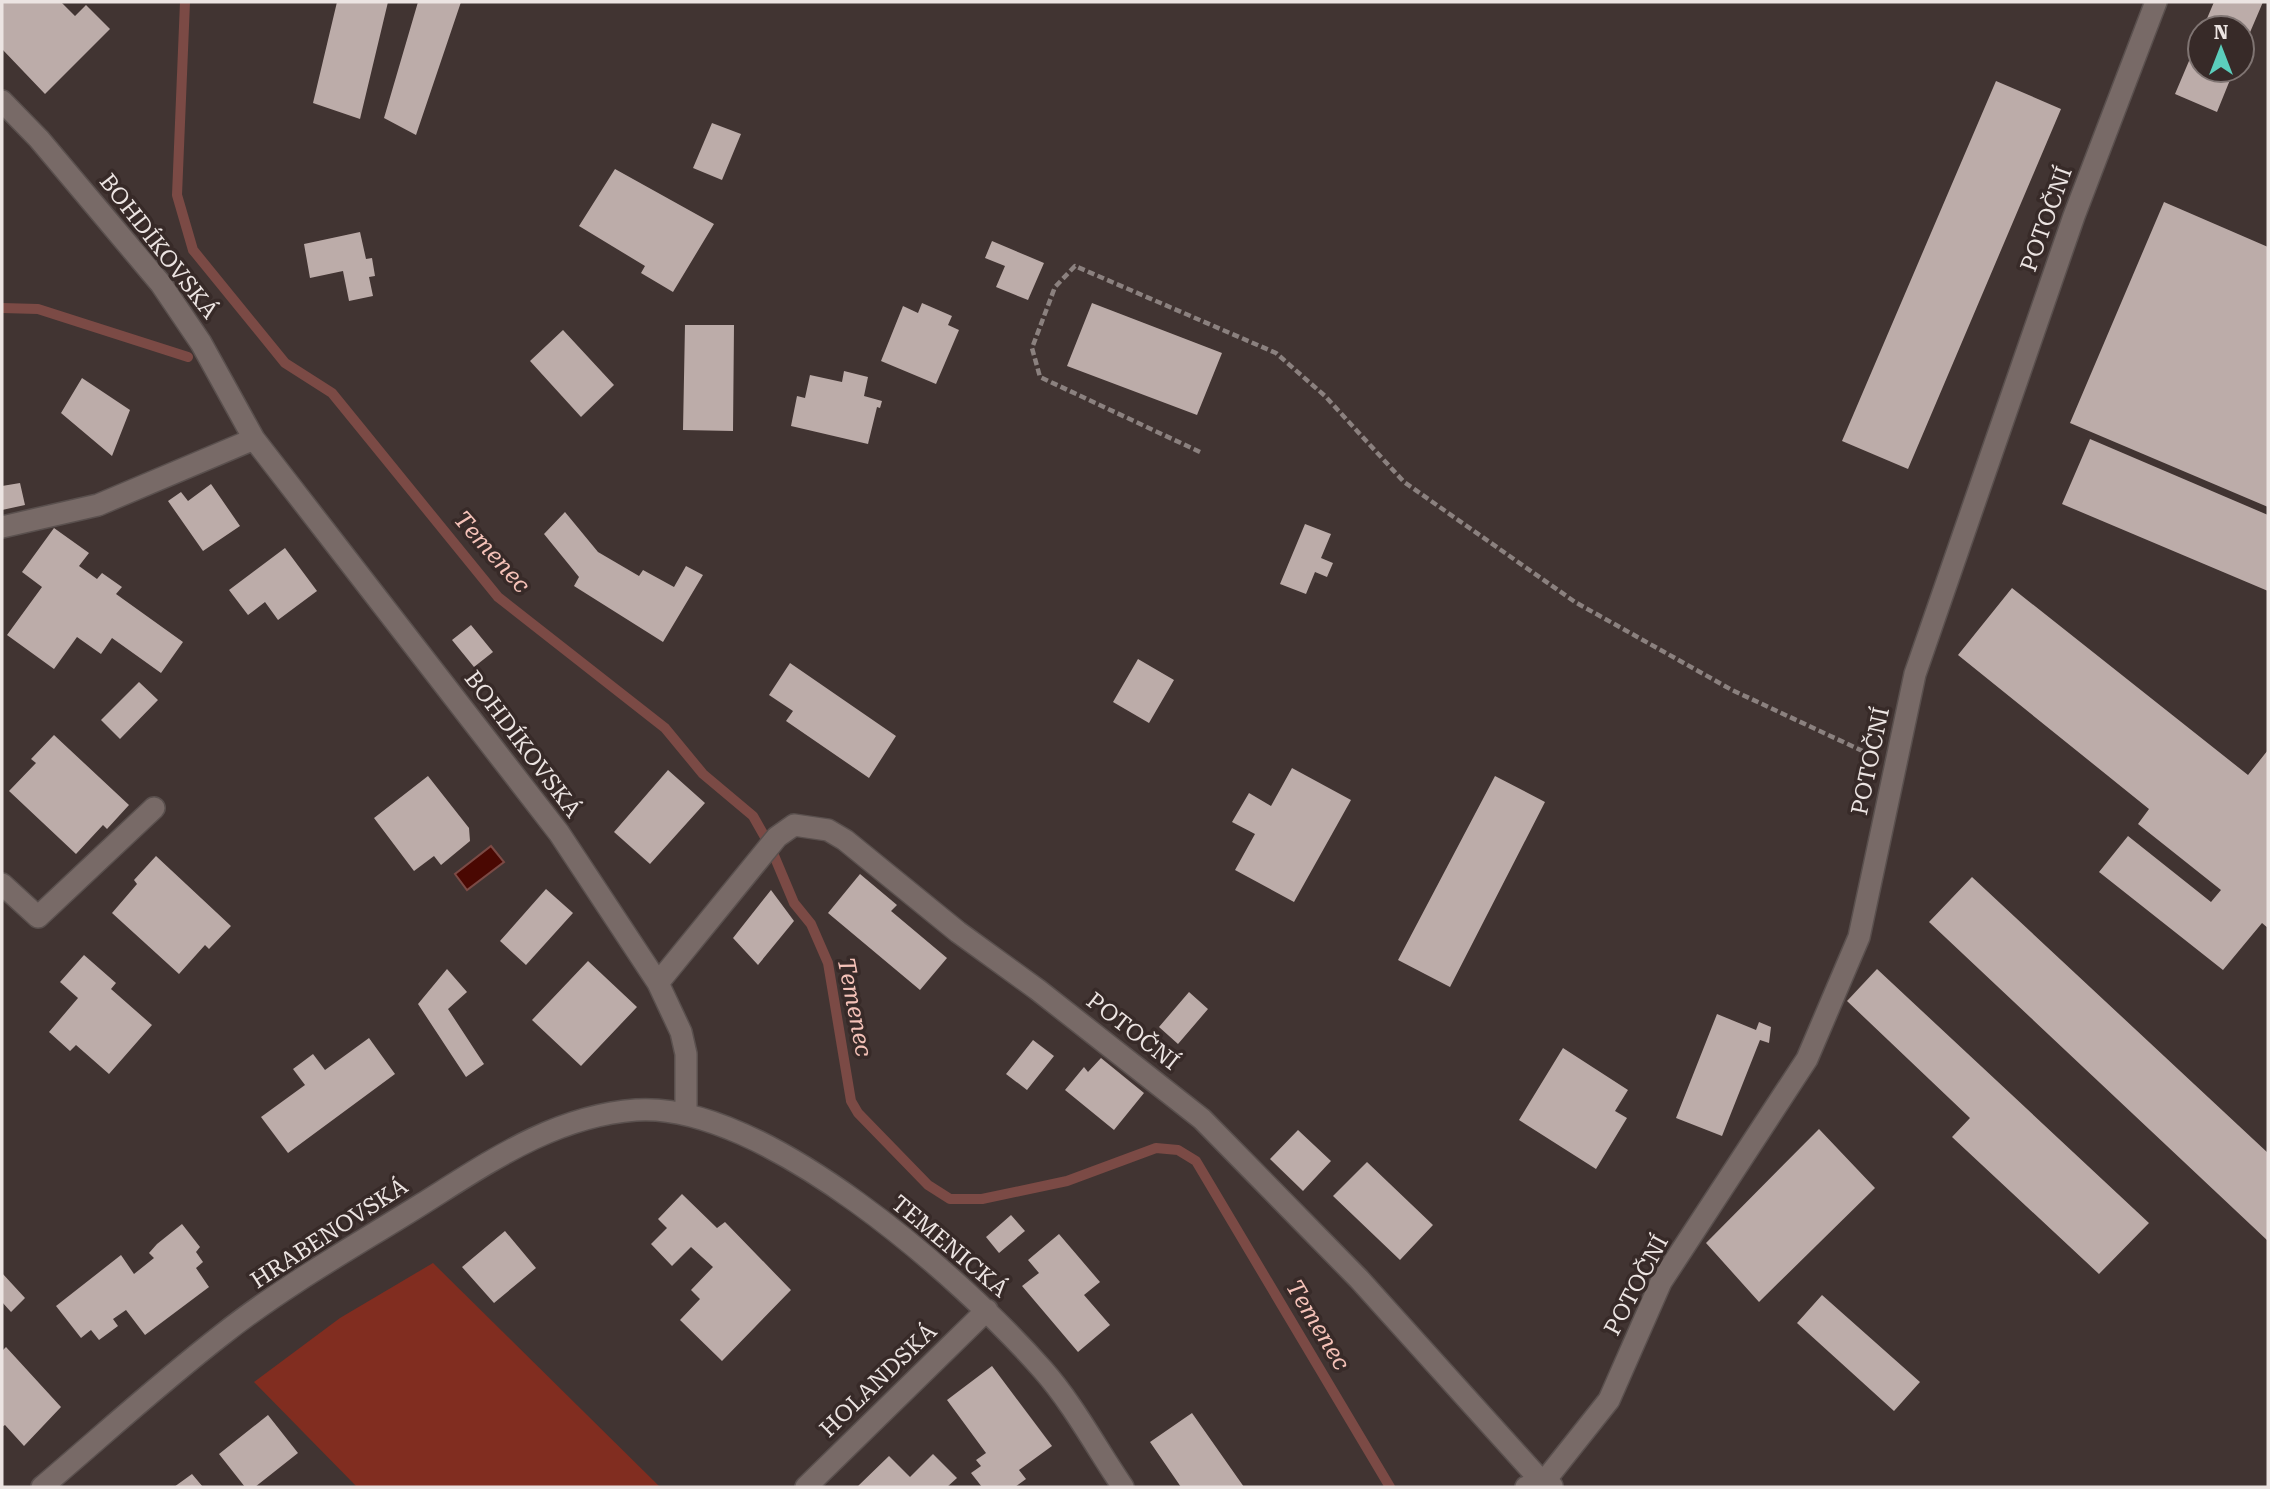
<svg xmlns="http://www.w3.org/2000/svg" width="2270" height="1489" font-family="'Roboto Serif',serif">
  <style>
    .green { fill: #812d20 }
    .water { fill: #4a0802; stroke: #7b4a45; stroke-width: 2 }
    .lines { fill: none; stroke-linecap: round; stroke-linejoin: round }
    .stream { stroke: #7b4a45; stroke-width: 10 }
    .building { fill: #bcaca9 }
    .minor-casing { stroke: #5a504e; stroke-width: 24 }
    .path { stroke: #8b817f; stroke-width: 4.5; stroke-dasharray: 7 3.5; stroke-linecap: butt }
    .minor { stroke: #786a67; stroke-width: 21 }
    .labels { text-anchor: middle; stroke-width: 7; stroke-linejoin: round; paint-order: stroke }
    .street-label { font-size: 23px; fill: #ece4e2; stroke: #372a28 }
    .water-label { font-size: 24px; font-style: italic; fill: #f5c2b8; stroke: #372a28 }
  </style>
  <rect width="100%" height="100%" fill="#413432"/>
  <path class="green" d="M433,1263L660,1487H357L254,1382L340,1318Z"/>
  <path class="water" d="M491,846L504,862L467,890L455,874Z"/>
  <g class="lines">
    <path class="stream" d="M185,2L177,195L193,250L285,363L332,393L498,597L665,728L703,774L753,816L770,846L794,903L811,924L828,963L851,1101L858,1113L928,1185L950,1199H982L1067,1181L1156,1148L1178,1150L1196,1161L1390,1487
      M2,308L38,309L188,357"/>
  </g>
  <path class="building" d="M2,2H61L75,16L86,5L110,29L45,94L2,49Z
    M337,2H388L360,119L313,103Z
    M418,2H461L416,135L384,118Z
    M2214,2H2263L2242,51V28H2203Z
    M2200,35V70H2234L2217,112L2175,94Z
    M1996,81L2061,109L1908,469L1842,441Z
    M712,123L741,134L722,180L693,168Z
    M615,169L714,224L673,292L641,273L645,266L579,226Z
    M2164,202L2268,247V507L2070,423Z
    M360,232L366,259L372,258L375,276L369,277L373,296L349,301L343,271L310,278L304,244Z
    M992,241L1044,263L1028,300L996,287L1005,266L985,258Z
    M922,303L952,316L948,325L959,330L936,384L881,361L903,306L918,313Z
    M1092,303L1222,353L1197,415L1067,366Z
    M685,325H734L733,431L683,430Z
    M563,330L614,385L581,417L530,361Z
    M844,371L868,377L864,396L882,401L880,408L877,407L868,444L791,426L797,396L805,398L810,375L842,382Z
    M82,378L130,410L112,456L61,413Z
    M2090,439L2268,515V591L2062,504Z
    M20,483L25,505L2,510V486Z
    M211,484L240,526L203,551L168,501L181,492L188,501Z
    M565,512L598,552L639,576L643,570L674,587L686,566L703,575L663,642L574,586L579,577L544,534Z
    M1305,524L1331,534L1321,558L1333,563L1327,577L1315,572L1306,594L1280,584Z
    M54,528L89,553L79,566L97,579L102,573L122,587L116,594L183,642L161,673L112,638L101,654L77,637L54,669L7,635L42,587L22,572Z
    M285,548L317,591L278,620L265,602L248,615L229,590Z
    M2012,588L2248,775L2268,750V928L2262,923L2223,970L2099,872L2128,836L2211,902L2221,890L2138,824L2149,809L1958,655Z
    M471,625L493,652L474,667L452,640Z
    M1138,659L1174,680L1149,723L1113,702Z
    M790,663L896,736L869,778L786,721L793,711L769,695Z
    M139,682L158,700L120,739L101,720Z
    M54,735L129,805L107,829L103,825L76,854L9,791L36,763L31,759Z
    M1292,768L1351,800L1294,902L1235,870L1255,834L1232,822L1249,793L1271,806Z
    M668,770L705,803L650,864L614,832Z
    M428,776L469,828L470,841L441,865L434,856L414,871L374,818Z
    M1495,776L1545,802L1450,987L1398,960Z
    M156,856L231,926L209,949L205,945L179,974L112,913L137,884L134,880Z
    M860,874L897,905L891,911L947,958L920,990L828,913Z
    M1972,877L2268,1153V1241L1929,922Z
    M546,889L573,913L526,965L500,941Z
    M771,890L794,921L758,965L733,938Z
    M84,955L116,983L111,989L152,1025L109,1074L76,1045L70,1051L49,1032L78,998L60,982Z
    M588,961L637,1007L581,1066L532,1020Z
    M447,969L467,992L448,1009L484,1064L466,1077L418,1004Z
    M1877,969L2149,1223L2099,1274L1952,1137L1970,1118L1847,1001Z
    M1189,992L1208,1009L1178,1044L1159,1027Z
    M1717,1014L1756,1030L1759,1022L1771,1027L1769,1043L1760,1040L1722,1136L1676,1118Z
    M369,1038L395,1074L288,1153L261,1117L305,1085L293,1069L313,1054L325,1070Z
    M1033,1040L1054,1056L1027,1090L1006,1074Z
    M1563,1048L1628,1090L1615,1111L1627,1118L1596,1169L1519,1120Z
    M1101,1058L1144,1093L1114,1130L1065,1090L1084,1067L1088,1072Z
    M1819,1129L1875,1188L1759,1302L1706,1243Z
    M1298,1130L1331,1161L1303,1191L1270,1159Z
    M1367,1162L1433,1225L1400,1260L1333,1196Z
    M682,1194L717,1228L725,1222L791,1290L722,1361L680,1320L700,1299L691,1290L713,1267L691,1247L672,1266L651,1244L667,1228L658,1219Z
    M1011,1215L1025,1231L999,1253L986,1237Z
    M182,1224L200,1247L196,1252L203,1262L196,1268L209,1287L145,1335L126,1310L113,1319L118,1326L99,1340L91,1330L81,1338L56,1306L121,1255L134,1274L154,1258L149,1253L157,1244Z
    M505,1231L536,1268L494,1303L462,1267Z
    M1059,1234L1100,1282L1084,1295L1110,1325L1078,1352L1022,1286L1039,1273L1028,1260Z
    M2,1273L25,1298L11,1312L2,1302Z
    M1822,1295L1920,1382L1894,1411L1797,1323Z
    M6,1347L61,1407L24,1446L5,1425L2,1427V1351Z
    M992,1366L1052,1446L1019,1470L1026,1479L1015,1487H982L971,1473L981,1466L976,1460L986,1453L947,1400Z
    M1192,1413L1244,1487H1181L1150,1442Z
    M268,1415L298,1453L255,1487H245L219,1454Z
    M933,1454L957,1478L947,1487H857L889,1456L910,1477Z
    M192,1474L203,1487H174Z"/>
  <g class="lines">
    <g class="minor-casing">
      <path id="minor" d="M2,101L39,139L161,284L201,343L254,439L559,833L658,983L681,1032L686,1054V1112
        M2,527L98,505L254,439
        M2,884L38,917L154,808
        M658,983L777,837L794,825L828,830L845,840L958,932L1038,990L1202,1119L1359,1279L1543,1483L1552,1486
        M42,1487C102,1436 161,1382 223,1334C285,1285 355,1246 422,1204C489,1162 554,1116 636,1110C763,1101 962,1278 1043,1370C1073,1404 1097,1449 1123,1487
        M806,1487L987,1310
        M1526,1487L1543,1483L1609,1400L1661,1282L1807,1059L1859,937L1915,674L2074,216L2156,2"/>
    </g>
    <path class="path" d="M1200,452L1040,377L1032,348L1055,287L1075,266L1276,353L1325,396L1404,482L1575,602L1732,690L1869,754"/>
    <use href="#minor" class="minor"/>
  </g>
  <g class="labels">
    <g class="street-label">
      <text transform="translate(2046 219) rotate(-70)" y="8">POTOČNÍ</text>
      <text transform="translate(159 246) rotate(52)" y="8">BOHDÍKOVSKÁ</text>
      <text transform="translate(523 744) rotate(53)" y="8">BOHDÍKOVSKÁ</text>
      <text transform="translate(1870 761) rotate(-78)" y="8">POTOČNÍ</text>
      <text transform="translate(1133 1031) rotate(38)" y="8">POTOČNÍ</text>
      <text transform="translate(329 1233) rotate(-33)" y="8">HRABENOVSKÁ</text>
      <text transform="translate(950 1246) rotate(40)" y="8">TEMENICKÁ</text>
      <text transform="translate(1636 1285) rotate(-62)" y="8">POTOČNÍ</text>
      <text transform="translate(878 1380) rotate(-44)" y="8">HOLANDSKÁ</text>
    </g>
    <g class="water-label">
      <text transform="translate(492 552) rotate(48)" y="8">Temenec</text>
      <text transform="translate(855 1007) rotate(79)" y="8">Temenec</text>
      <text transform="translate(1318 1325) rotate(59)" y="8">Temenec</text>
    </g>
  </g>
  <rect width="2270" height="1489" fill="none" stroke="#ece4e2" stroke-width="7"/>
  <g transform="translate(2221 49)"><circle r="33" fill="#372a28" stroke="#7f7472" stroke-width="2"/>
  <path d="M0-5L12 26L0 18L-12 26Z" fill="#5bcebc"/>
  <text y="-10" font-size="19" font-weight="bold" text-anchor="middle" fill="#ece4e2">N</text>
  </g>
</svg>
